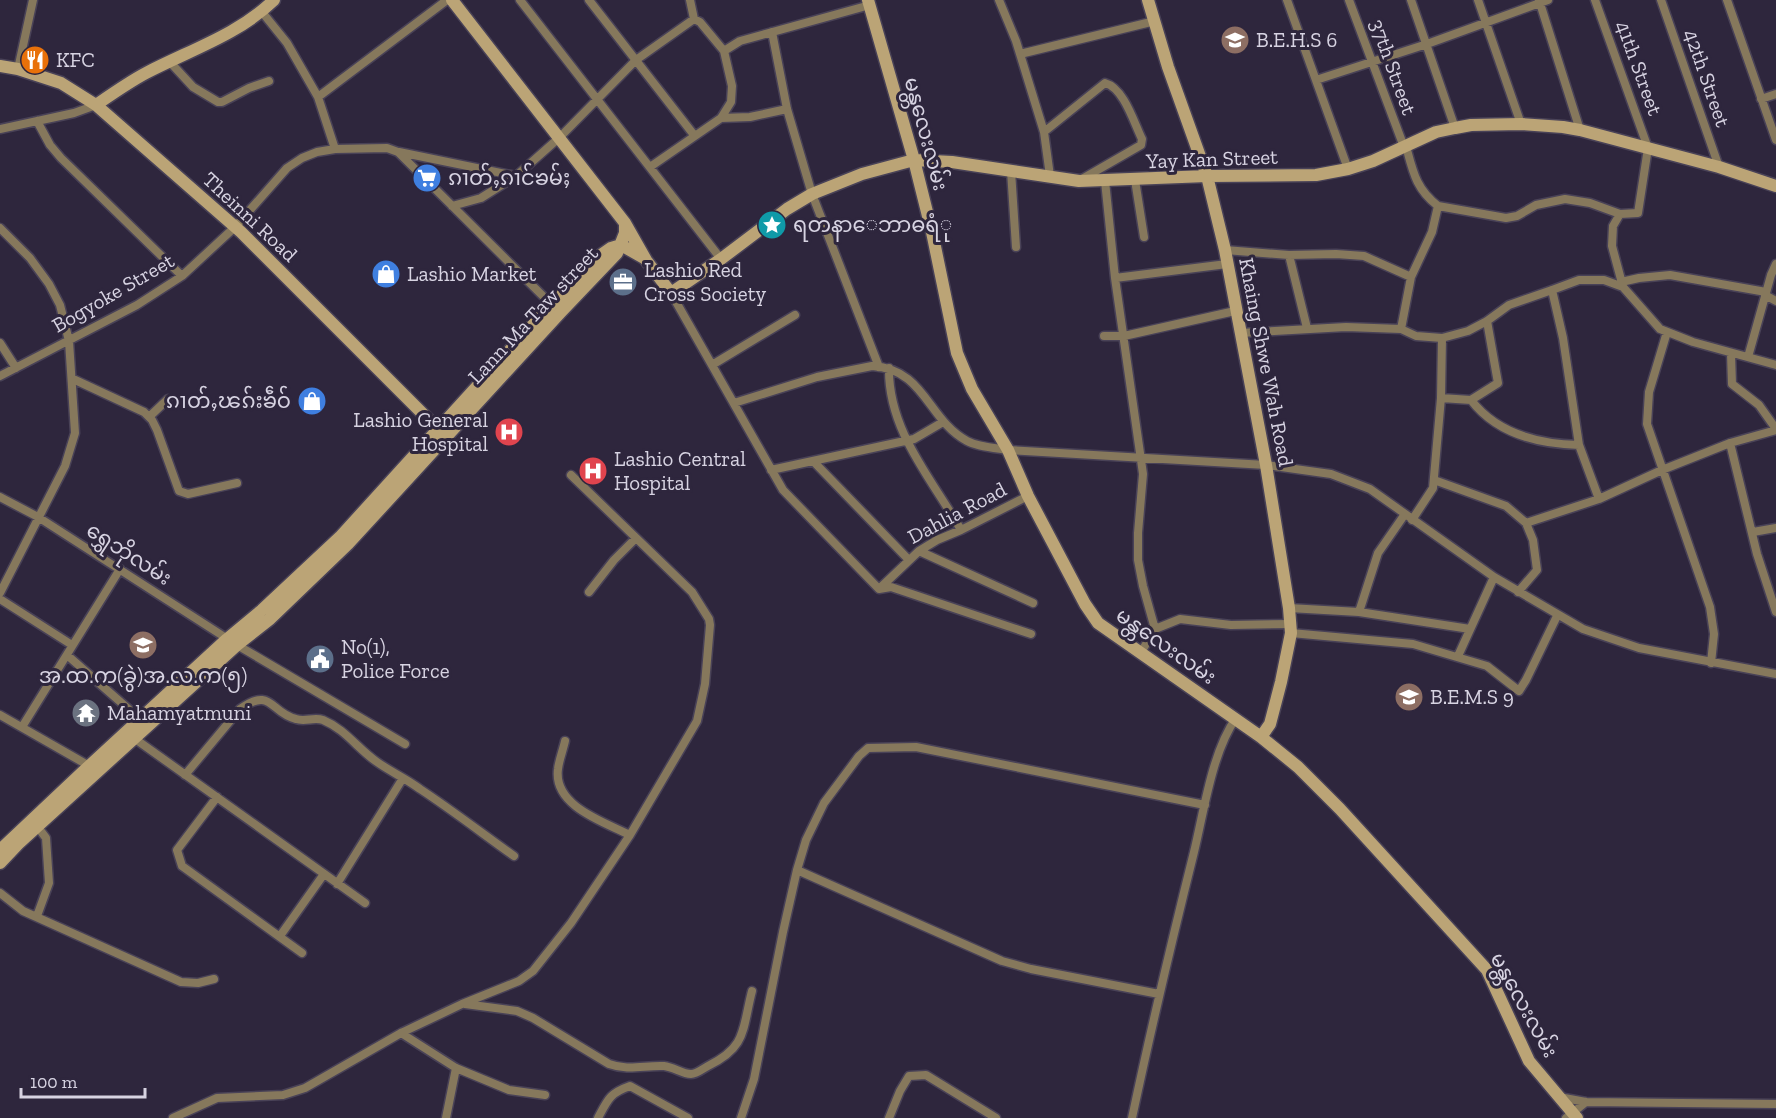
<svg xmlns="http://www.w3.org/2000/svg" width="1776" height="1118" font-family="'Zilla Slab','Noto Sans Myanmar',serif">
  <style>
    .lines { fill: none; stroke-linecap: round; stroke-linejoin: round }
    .street-casing { stroke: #494257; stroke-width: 11 }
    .secondary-casing { stroke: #494257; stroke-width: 15 }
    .street { stroke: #86785c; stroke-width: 8 }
    .secondary { stroke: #bba476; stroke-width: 12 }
    .labels { text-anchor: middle; stroke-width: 6; stroke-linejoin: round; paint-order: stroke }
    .poi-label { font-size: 21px; fill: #d7d3e2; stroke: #2e263d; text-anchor: start }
    .street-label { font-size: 21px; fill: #d7d3e2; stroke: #2e263d }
  </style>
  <rect width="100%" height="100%" fill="#2e263d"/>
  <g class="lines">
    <g class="street-casing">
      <path id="street" d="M520,0L721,259
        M589,0L694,135
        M690,0L694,19
        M999,0L1016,41L1044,132L1050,176
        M1287,0L1348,169
        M1349,0L1404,147
        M1411,0L1455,128
        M1478,0L1521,124
        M1539,0L1580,130
        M1661,0L1719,167
        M1727,0L1776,140
        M262,12L287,43L318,97
        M772,32L787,109L812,194L879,367
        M724,51L740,41L870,5
        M1020,54L1155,21
        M169,61L193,87L218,102H222L249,88L269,81
        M18,69L33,0
        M1316,80L1427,44L1548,0
        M1761,99L1776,94
        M721,118L750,117L787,109
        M37,121L50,145L61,158L182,276
        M0,129L74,113L96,105
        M1044,132L1105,83C1124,88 1134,123 1142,139L1141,145L1082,179
        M1406,146C1413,172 1416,189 1438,206L1432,232L1411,277L1401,329L1416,336L1442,338L1468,331L1487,321L1509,305L1552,290L1579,280H1604L1623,287L1660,329L1693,342L1776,365
        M335,149L318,97L447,0
        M399,152L516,176
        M1011,171L1016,247
        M1135,180L1144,237
        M1105,181L1115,278L1143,474L1138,533V560L1143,586L1155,629L1140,654
        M452,206L481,198L516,176L560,137L636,60L694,19L700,22L724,51L732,86L731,102L721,118L650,167
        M1438,206L1506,218L1517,216L1536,205L1565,199L1590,203L1620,214L1638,213L1648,148L1595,0
        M1620,214L1613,226L1612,246L1623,287
        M0,228L30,258L49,284L60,305L69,341L75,433L65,466L0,593
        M1225,250L1289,255L1336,254L1364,256L1411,277
        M1289,255L1307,328
        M1115,278L1227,264
        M1621,282L1639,278L1670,275L1766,292
        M1552,290L1563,338L1579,445L1599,499
        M671,293L783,490L879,589L891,587L1031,634
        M1765,295L1776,301
        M1667,332L1649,392L1647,424L1710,607L1714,634L1711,663
        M1240,333L1346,327L1401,329
        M1104,336H1124L1235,311
        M0,343L16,368
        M1731,354L1732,384L1759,405L1776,429
        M1748,357L1771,275L1776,264
        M712,365L795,315
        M889,368C888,431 932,479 961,530
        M0,376L137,305L182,276L235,227L287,168L302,158L317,152L335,149L387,148L398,152L555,308
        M73,379L144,412L152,420L157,430L179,491L188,494L237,483
        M1441,398L1471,400C1497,434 1538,444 1579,445
        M1471,400L1498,383L1487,321
        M734,403L817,377L872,366C925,369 927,419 967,441C978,447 995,448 1008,450L1266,465L1331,474L1370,489L1494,577L1583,629L1639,648L1776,674
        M149,417L168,399
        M1730,443L1757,554L1776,612
        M814,462L908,559
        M771,470L914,439L943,422
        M1434,480L1506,506L1526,523L1533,540L1537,570L1518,592
        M0,497L38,517L237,645L405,744
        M1412,520L1433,488L1441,398L1442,338
        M1526,523L1599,499L1662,470L1730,443L1776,430
        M1753,532L1776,528
        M919,551L1033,603
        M880,588L919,551L937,540L961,530L1028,496
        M589,592L614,560L636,538
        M0,599L72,645
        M1289,608L1359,612L1470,629
        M1359,612L1378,553L1405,514
        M1155,629L1180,619L1231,625L1292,624
        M1291,633L1413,644L1487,666L1519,691L1526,680L1557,616
        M67,655L141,720
        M1458,656L1494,577
        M0,715L93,768
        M22,727L120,569
        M131,736L365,903
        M565,741C563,750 559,760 558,769C553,806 604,822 630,835
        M185,775L240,709C272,686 270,713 296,719C305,722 314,717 323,720C345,729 358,749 377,762C391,772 407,779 420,789C452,810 483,834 514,856
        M217,797L177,850L182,866L302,953
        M37,826L46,838L49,883L37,916
        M797,870L1002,961L1031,969L1159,994
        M337,884L403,778
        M0,893L23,911L181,982L198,983L214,979
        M280,936L324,874
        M465,1004L517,1011L533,1018L609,1064C628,1071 645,1065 664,1066C674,1067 682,1074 691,1074C697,1074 702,1069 708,1066C747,1047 742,1030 752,991
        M401,1033L456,1068L509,1090L545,1095
        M1559,1097L1586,1102L1776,1104
        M173,1118L217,1098L283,1095L305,1088L401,1033L462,1004L519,981L533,971L571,923L630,835L697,721L705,684L710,625L709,619L692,592L571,475
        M446,1118L456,1068
        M598,1118C608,1099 610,1093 630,1086L688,1118
        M741,1118L754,1079L783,932L797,870L806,840L824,803L859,756L868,748L916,747L1205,805
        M889,1118L900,1091L909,1076L926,1075L996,1118
        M1132,1118C1151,1029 1172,940 1194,852C1204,811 1212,752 1236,718
        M1566,1118L1586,1102"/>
    </g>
    <g class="secondary-casing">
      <path id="secondary" d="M452,0L625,223L646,260L671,293L721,259L787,209L812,194L862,174L914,160L952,162L1079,181L1207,176L1316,175L1348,169L1373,161L1436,132L1455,128L1471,125L1521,124L1563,127L1580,130L1719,167L1776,186
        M868,0L914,160L932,232L957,353L972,389L1008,450L1028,496L1085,604L1098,623L1261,737L1298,767L1340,809L1487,970L1529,1061L1577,1118
        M1148,0L1168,67L1207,176L1225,250L1266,465L1289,608L1291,633L1281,682L1270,724L1261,737
        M0,66L18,69L61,83L96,105L241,232L443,434
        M96,105C112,94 129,82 146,73C190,50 238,35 274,0
        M0,850L89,766L227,639L262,610L340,537L552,304L601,255L611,248L621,245L644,258
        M0,863L18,844L237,645L270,619L348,544L560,313L617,253L625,233V223"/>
    </g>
    <use href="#street" class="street"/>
    <use href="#secondary" class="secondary"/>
  </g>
  <defs>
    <g id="school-disc" transform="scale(1.5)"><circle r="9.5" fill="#8d6e63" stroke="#2e263d"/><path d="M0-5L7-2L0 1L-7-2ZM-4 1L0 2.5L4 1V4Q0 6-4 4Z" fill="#fff"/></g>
    <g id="restaurant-disc" transform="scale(1.5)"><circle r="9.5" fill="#e8710a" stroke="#2e263d"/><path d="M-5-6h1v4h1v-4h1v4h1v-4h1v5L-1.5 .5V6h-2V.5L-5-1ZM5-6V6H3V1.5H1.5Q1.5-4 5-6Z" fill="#fff"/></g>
    <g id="supermarket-disc" transform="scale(1.5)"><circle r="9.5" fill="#3f7fe0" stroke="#2e263d"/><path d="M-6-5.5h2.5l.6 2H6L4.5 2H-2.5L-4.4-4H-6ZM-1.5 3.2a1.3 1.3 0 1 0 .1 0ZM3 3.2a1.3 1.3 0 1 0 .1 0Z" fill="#fff"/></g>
    <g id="sight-disc" transform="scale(1.5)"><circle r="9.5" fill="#0f9aa8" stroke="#2e263d"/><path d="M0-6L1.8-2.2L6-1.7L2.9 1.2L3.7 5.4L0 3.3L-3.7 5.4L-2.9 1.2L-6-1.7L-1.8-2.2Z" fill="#fff"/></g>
    <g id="shop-disc" transform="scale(1.5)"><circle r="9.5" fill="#3f7fe0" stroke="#2e263d"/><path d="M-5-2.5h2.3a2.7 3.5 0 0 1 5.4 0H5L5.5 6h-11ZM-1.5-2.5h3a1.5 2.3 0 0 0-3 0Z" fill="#fff"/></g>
    <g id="office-disc" transform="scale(1.5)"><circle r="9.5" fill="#5c6f8a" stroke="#2e263d"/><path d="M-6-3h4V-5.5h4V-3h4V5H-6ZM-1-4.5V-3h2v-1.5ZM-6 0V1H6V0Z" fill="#fff"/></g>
    <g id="hospital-disc" transform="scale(1.5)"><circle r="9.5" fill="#e0444e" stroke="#2e263d"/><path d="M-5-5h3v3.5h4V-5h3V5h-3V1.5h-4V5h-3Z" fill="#fff"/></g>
    <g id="civic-disc" transform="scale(1.5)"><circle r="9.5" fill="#5c6f8a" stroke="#2e263d"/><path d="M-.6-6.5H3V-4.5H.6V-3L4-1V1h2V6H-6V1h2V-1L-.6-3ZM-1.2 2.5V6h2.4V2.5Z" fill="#fff"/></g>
    <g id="temple-disc" transform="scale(1.5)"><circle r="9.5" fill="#6b7280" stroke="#2e263d"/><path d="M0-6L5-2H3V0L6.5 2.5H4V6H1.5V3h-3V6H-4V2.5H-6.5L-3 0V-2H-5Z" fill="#fff"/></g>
  </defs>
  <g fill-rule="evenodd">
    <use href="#school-disc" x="1235" y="40"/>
    <use href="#restaurant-disc" x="35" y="60"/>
    <use href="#supermarket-disc" x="427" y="178"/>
    <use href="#sight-disc" x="772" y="225"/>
    <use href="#shop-disc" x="386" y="274"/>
    <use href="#office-disc" x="623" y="282"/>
    <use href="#shop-disc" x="312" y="401"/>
    <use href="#hospital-disc" x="509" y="432"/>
    <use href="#hospital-disc" x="593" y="471"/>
    <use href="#school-disc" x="143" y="645"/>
    <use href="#civic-disc" x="320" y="659"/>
    <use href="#school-disc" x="1409" y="697"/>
    <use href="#temple-disc" x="86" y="713"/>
  </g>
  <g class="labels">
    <g class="poi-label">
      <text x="1256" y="47">B.E.H.S 6</text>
      <text x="56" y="67">KFC</text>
      <text x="448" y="185">ၵၢတ်ႇၵၢင်ၶမ်ႈ</text>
      <text x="793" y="232">ရတနာေဘာဓရံု</text>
      <text x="644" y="277">Lashio Red<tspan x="644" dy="24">Cross Society</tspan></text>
      <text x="407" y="281">Lashio Market</text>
      <text x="291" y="408" text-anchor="end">ၵၢတ်ႇၽၵ်းၶဵဝ်</text>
      <text x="488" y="427" text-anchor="end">Lashio General<tspan x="488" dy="24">Hospital</tspan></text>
      <text x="614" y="466">Lashio Central<tspan x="614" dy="24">Hospital</tspan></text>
      <text x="341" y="654">No(1),<tspan x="341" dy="24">Police Force</tspan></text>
      <text x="143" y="683" text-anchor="middle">အ.ထ.က(ခွဲ)အ.လ.က(၅)</text>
      <text x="1430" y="704">B.E.M.S 9</text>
      <text x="107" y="720">Mahamyatmuni</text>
    </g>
    <g class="street-label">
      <text transform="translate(1393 67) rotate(70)" y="7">37th Street</text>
      <text transform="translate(1639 68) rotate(70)" y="7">41th Street</text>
      <text transform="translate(1707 78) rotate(71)" y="7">42th Street</text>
      <text transform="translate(926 134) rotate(75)" y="7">မန္တလေးလမ်း</text>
      <text transform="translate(1212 159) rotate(-2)" y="7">Yay Kan Street</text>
      <text transform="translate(250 217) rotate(43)" y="7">Theinni Road</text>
      <text transform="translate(113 293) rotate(-30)" y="7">Bogyoke Street</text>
      <text transform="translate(533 315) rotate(-47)" y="7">Lann Ma Taw street</text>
      <text transform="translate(1266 362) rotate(79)" y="7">Khaing Shwe Wah Road</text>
      <text transform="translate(957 513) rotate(-28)" y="7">Dahlia Road</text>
      <text transform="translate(129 554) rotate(33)" y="7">ရွှေဘိုလမ်း</text>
      <text transform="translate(1166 646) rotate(35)" y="7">မန္တလေးလမ်း</text>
      <text transform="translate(1524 1005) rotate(61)" y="7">မန္တလေးလမ်း</text>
    </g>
  </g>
  <path d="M21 1088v9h124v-9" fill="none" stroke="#d7d3e2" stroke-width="3"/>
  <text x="30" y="1088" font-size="18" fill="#d7d3e2" stroke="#2e263d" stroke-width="4.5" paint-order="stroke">100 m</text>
</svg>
